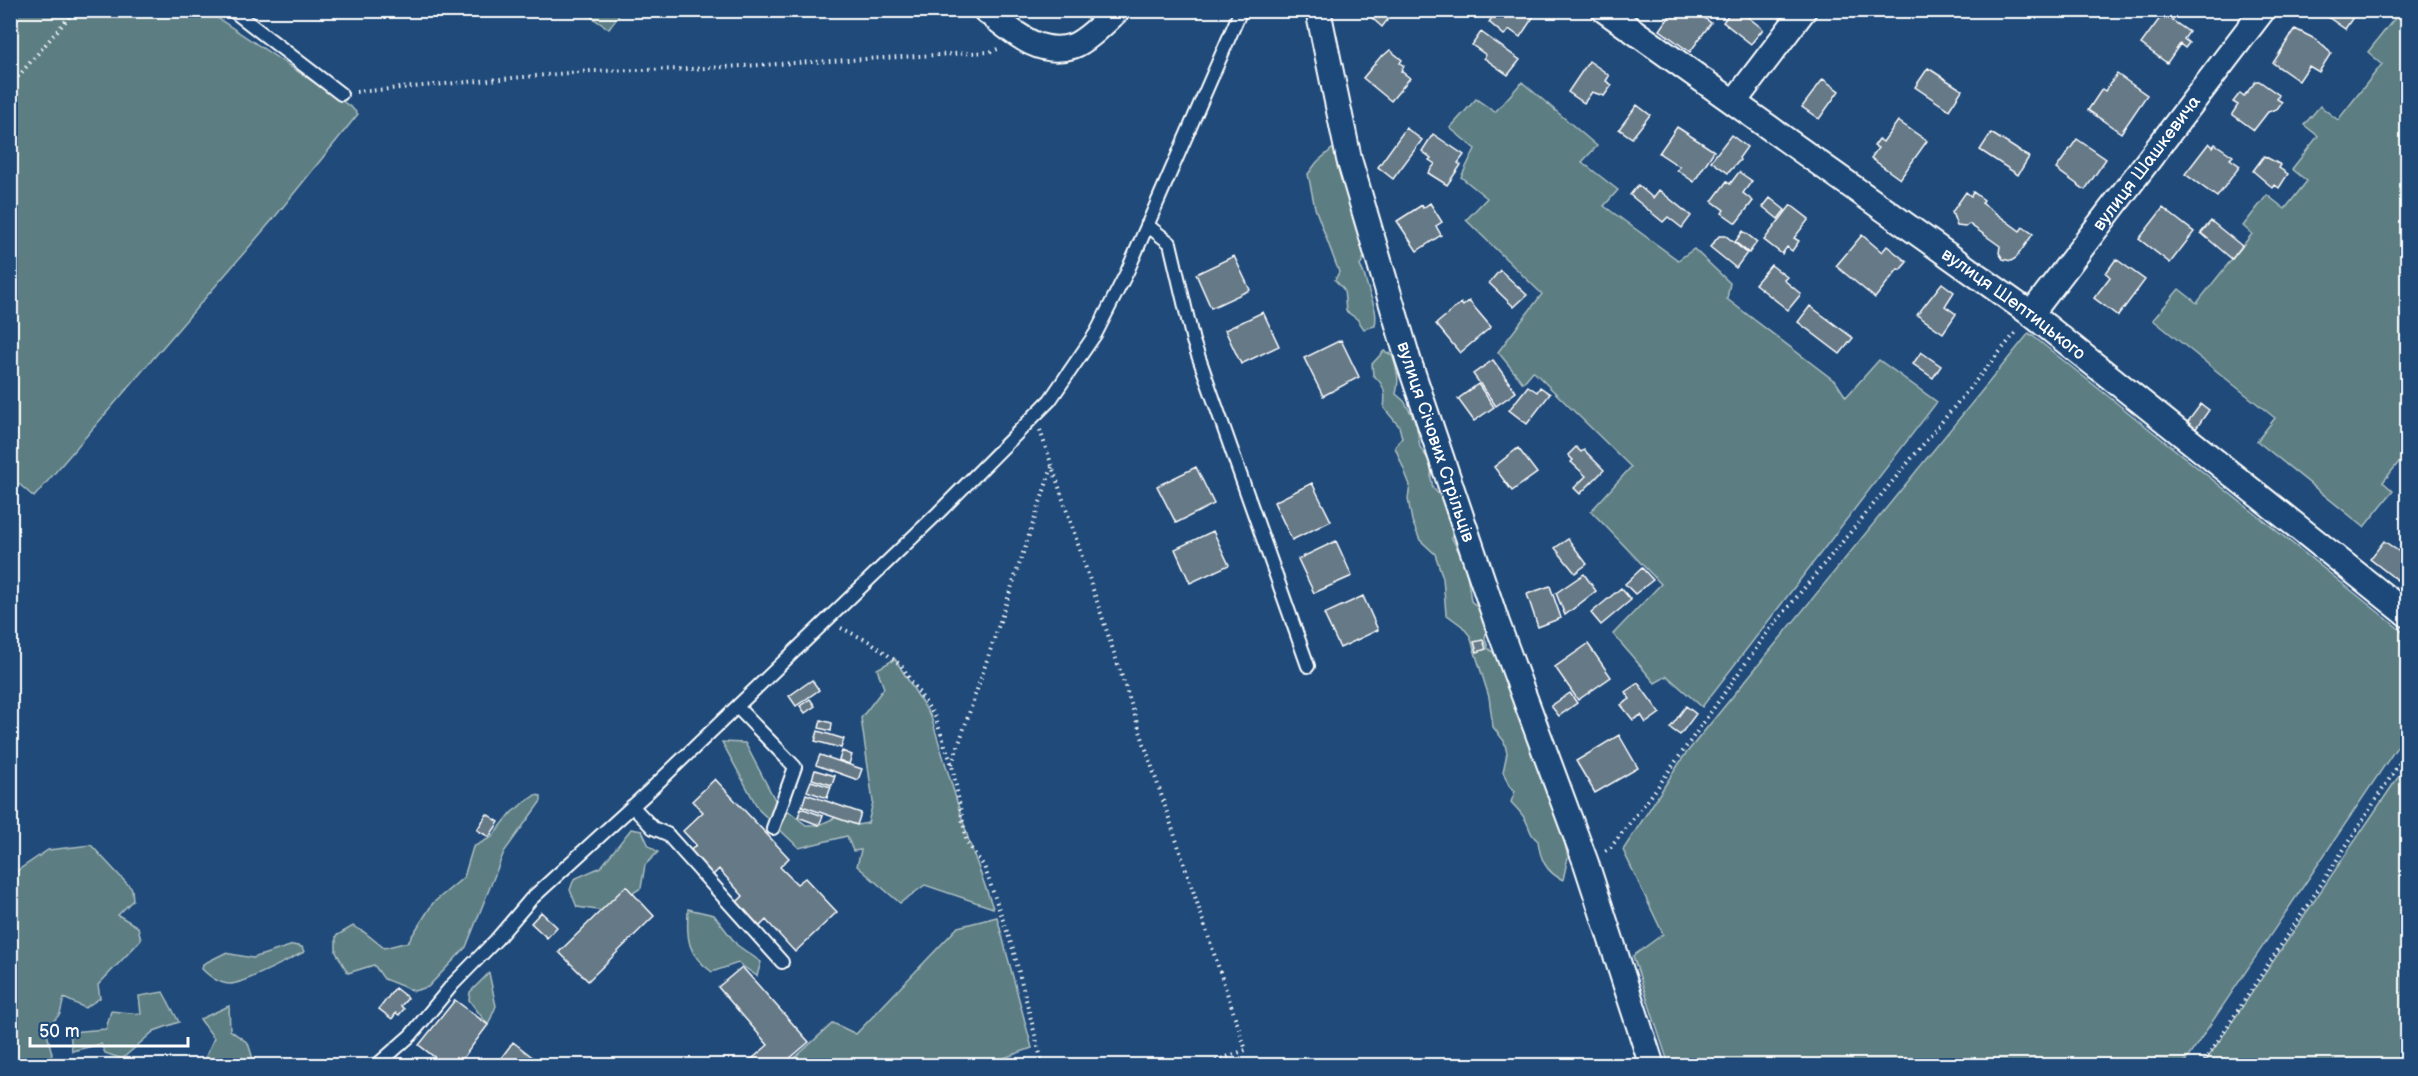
<svg xmlns="http://www.w3.org/2000/svg" width="2418" height="1076" font-family="'Balsamiq Sans',sans-serif">
  <style>
    .green { fill: #5b7e83; stroke: #adbec1; stroke-width: 1.5 }
    .building { fill: #667987; stroke: #fff; stroke-width: 1.5 }
    .lines { fill: none; stroke-linecap: round; stroke-linejoin: round }
    .service-casing { stroke: #fff; stroke-width: 16 }
    .minor-casing { stroke: #fff; stroke-width: 28 }
    .path { stroke: #fff; stroke-width: 4; stroke-dasharray: 1.5 4.5; stroke-linecap: butt }
    .service { stroke: #1f4a7a; stroke-width: 12 }
    .minor { stroke: #1f4a7a; stroke-width: 24 }
    .labels { text-anchor: middle; stroke-width: 6; stroke-linejoin: round; paint-order: stroke }
    .street-label { font-size: 18px; fill: #fff; stroke: #1f4a7a }
  </style>
  <rect width="100%" height="100%" fill="#1f4a7a"/>
  <filter id="ink" filterUnits="userSpaceOnUse"><feTurbulence type="fractalNoise" baseFrequency=".0167" numOctaves="2"/><feDisplacementMap in="SourceGraphic" scale="12" xChannelSelector="R" yChannelSelector="G"/><feConvolveMatrix kernelMatrix="1 2 1 2 8 2 1 2 1" color-interpolation-filters="sRGB"/></filter>
  <g filter="url(#ink)">
    <path class="green" d="M2401,10L2408,11L2407,452L2383,482L2393,491L2364,527L2257,441L2275,418L2153,320L2179,289L2197,303L2252,234L2243,226L2267,195L2285,209L2307,181L2292,169L2318,136L2304,125L2320,106L2338,120L2382,64L2368,52Z
      M11,11H207L351,107L358,114L274,218L34,497L11,477Z
      M582,11H622L609,29Z
      M1522,82L1597,146L1582,162L1618,190L1604,206L1678,260L1694,249L1730,283L1727,299L1836,382L1846,397L1879,360L1937,402L1702,707L1667,676L1655,683L1613,634L1661,584L1591,511L1631,467L1533,371L1523,383L1498,352L1542,294L1466,220L1487,198L1461,177L1475,149L1450,128L1476,99L1495,112Z
      M1332,149L1342,157L1364,245V257L1360,266C1365,274 1365,279 1368,288C1372,302 1378,310 1375,326L1364,329L1357,319L1346,311L1344,290L1335,280L1339,272L1315,208L1308,174L1317,162Z
      M2029,333L2407,635V732L2183,1065H1669L1633,956L1663,934L1623,850L1684,756Z
      M1384,351L1392,355C1397,369 1400,379 1396,394L1404,401L1416,422L1420,447L1432,465L1431,478L1433,488L1452,508V538L1466,566L1471,601L1481,610L1488,623L1485,638L1488,648L1498,657L1515,696V707L1522,717L1538,761L1541,780L1560,824L1568,857L1563,880C1546,872 1540,859 1538,841C1530,834 1531,832 1527,823C1524,815 1517,809 1511,802L1515,791L1509,785L1503,772L1507,753L1504,741L1493,727L1489,697L1470,636L1462,626L1446,614L1443,578L1435,554L1420,540L1412,521L1408,499L1410,485L1395,447L1402,438L1399,426L1384,408C1386,393 1385,385 1373,375L1372,364Z
      M895,659L931,717L969,841L993,908L925,885L900,903L857,866L861,850L853,851L847,836L799,848L759,810L722,742L745,743L775,800L806,825H819L841,815L857,825L868,823L873,802L861,718L884,688L877,669Z
      M2407,764V1065H2203Z
      M535,795L541,796V801L504,852L466,947L428,987L414,991L384,979L374,965L348,973L336,952V936L353,926L364,932L384,948L408,942L433,903L464,877L473,847L492,837L512,812Z
      M631,829L642,831L649,846L658,852L645,865L641,888L604,911L577,907L570,890L574,879L601,867Z
      M91,845L132,889L133,900L118,915L138,927L141,940L98,985L100,998L85,1008L64,998L60,1014L46,1029L52,1054L49,1065H11V875L48,850Z
      M688,909L714,915L737,945L761,962L757,976L738,963L712,972C686,953 687,939 688,909Z
      M997,917L1032,1048L998,1060L990,1065H787L833,1023L856,1034L958,927Z
      M293,945L302,947L304,952C290,959 244,984 230,984C219,984 209,976 202,969L203,964L225,953L253,958Z
      M489,973L496,1006L488,1025L469,1000L470,992Z
      M163,992L179,1022L154,1031L122,1059L105,1053L101,1044L72,1051L70,1032L106,1029L111,1011L141,1014L139,996Z
      M229,1006L230,1030L248,1043L253,1059C242,1066 238,1066 226,1061L227,1065H202L214,1038L200,1019Z"/>
    <path class="building" d="M1363,10H1395L1382,27Z
      M1497,10H1538L1520,37L1510,30L1504,35L1489,22Z
      M1674,10H1694L1711,23L1690,52L1660,30Z
      M1732,10H1739L1763,29L1751,44L1723,22Z
      M2318,10H2358L2345,29Z
      M2163,14L2189,32L2184,39L2189,43L2185,48L2180,44L2167,63L2141,44Z
      M2295,29L2315,39L2331,53L2319,72L2309,66L2299,81L2273,63Z
      M1481,32L1520,60L1508,75L1484,58L1486,55L1472,45Z
      M1390,50L1402,60L1400,63L1404,66L1401,71L1410,78L1391,101L1363,78L1382,55L1383,56Z
      M1589,61L1605,72L1609,76L1606,81L1612,85L1604,96L1592,92L1584,103L1568,92Z
      M1928,68L1962,90L1949,110L1915,87Z
      M2117,74L2147,95L2121,133L2088,110L2102,89L2105,91Z
      M1823,79L1839,91L1819,119L1802,107Z
      M2256,81H2259L2279,95L2277,99L2282,102L2277,109L2268,112L2254,130L2232,114L2238,105L2233,102L2240,93L2244,96Z
      M1637,105L1650,115L1632,138L1619,129Z
      M1898,121L1927,141L1900,179L1871,158L1878,148L1874,146L1879,139L1883,142Z
      M1677,127L1714,151L1694,182L1677,170L1680,167L1659,153Z
      M1406,128L1422,140L1393,179L1378,167Z
      M1991,133L2029,157L2018,175L1980,150Z
      M1433,134L1464,155L1458,163L1461,165L1447,185L1428,173L1435,164L1429,160L1431,158L1422,151Z
      M1731,135L1747,147L1739,158L1740,160L1728,173L1711,161Z
      M2077,139L2106,159L2085,190L2056,169Z
      M2209,143L2213,147L2215,144L2233,156L2230,159L2240,166L2217,197L2185,174Z
      M2264,156L2281,165L2279,168L2288,174L2279,188L2275,185L2273,188L2253,171Z
      M1739,172L1752,181L1743,193L1753,201L1736,223L1722,213L1724,210L1712,201L1727,181L1730,184Z
      M1638,185L1653,198L1659,190L1691,216L1682,228L1668,217L1663,222L1630,195Z
      M1966,192L1971,196L1973,192L1984,200L1982,203L2020,231L2023,227L2033,234L2016,258L2011,261L2003,259L1999,253L2000,246L1969,224L1965,227L1957,226L1952,212Z
      M1770,198L1785,210L1778,219L1763,207Z
      M1430,203L1442,222L1436,226L1441,235L1417,251L1397,221L1422,205L1423,208Z
      M1791,205L1809,219L1794,238L1799,241L1792,251L1787,247L1782,254L1764,240Z
      M2163,208L2194,232L2170,263L2139,239Z
      M2211,221L2242,246L2232,259L2201,233Z
      M1743,231L1757,242L1749,253L1735,242Z
      M1862,235L1882,252L1887,246L1907,262L1900,270L1898,269L1875,298L1836,266Z
      M1719,236H1726L1747,253L1736,268L1710,247Z
      M1234,256L1250,290L1211,308L1196,274Z
      M2116,259L2145,280L2118,316L2094,298L2110,277L2106,273Z
      M1771,265L1787,277L1784,280L1801,294L1788,310L1755,284Z
      M1500,270L1527,295L1514,307L1489,283Z
      M1942,283L1954,292L1945,306L1956,314L1943,333L1917,315Z
      M1469,301L1491,327L1460,353L1436,324L1461,303L1463,306Z
      M1810,306L1853,338L1840,354L1798,322Z
      M1263,312L1279,346L1241,364L1225,330Z
      M1341,340L1359,377L1323,396L1304,358Z
      M1921,352L1941,366L1933,378L1913,364Z
      M1493,360L1516,392L1496,406L1473,374Z
      M1478,384L1494,407L1474,421L1458,399Z
      M1528,386L1537,392L1540,387L1550,394L1527,424L1509,410Z
      M2201,404L2209,410L2195,430L2186,424Z
      M1576,447L1581,452L1584,450L1604,470L1580,494L1574,488L1586,476L1571,462L1573,460L1568,455Z
      M1518,448L1537,473L1512,491L1494,467Z
      M1196,467L1214,504L1176,523L1157,486Z
      M1312,483L1331,521L1292,540L1274,502Z
      M1213,531L1229,565L1190,583L1175,549Z
      M1568,539L1587,564L1575,573L1555,548Z
      M1336,541L1352,576L1314,593L1298,559Z
      M2384,541L2408,558V576L2402,584L2370,559Z
      M1642,568L1653,580L1635,594L1625,584Z
      M1584,574L1596,591L1565,615L1556,593Z
      M1550,586L1561,618L1538,627L1527,594Z
      M1621,588L1631,600L1601,625L1591,613Z
      M1363,596L1378,630L1340,648L1324,614Z
      M1483,640L1486,649L1477,652L1474,642Z
      M1588,644L1611,677L1578,700L1555,667Z
      M812,680L819,690L796,706L789,696Z
      M1638,683L1660,713L1646,723L1641,715L1633,720L1621,705L1630,699L1625,692Z
      M1570,693L1577,703L1559,716L1551,706Z
      M810,699L815,706L805,713L800,706Z
      M1686,706L1696,714L1680,735L1670,728Z
      M821,720L832,723L831,731L819,728Z
      M818,731L844,739L841,748L815,741Z
      M1619,735L1638,768L1595,793L1576,761Z
      M842,751L852,755L849,764L839,760Z
      M820,755L862,769L858,780L816,765Z
      M815,770L835,776L832,785L812,779Z
      M715,779L789,858L780,867L797,884L805,878L837,912L795,952L766,920L757,929L734,905L743,896L719,869L710,878L687,854L696,845L683,831L703,812L692,801Z
      M811,781L831,787L827,798L807,791Z
      M806,794L861,813L857,825L802,806Z
      M801,808L823,816L819,825L798,817Z
      M487,814L499,822L489,837L477,830Z
      M626,886L654,916L588,981L559,952Z
      M541,912L557,927L547,938L531,923Z
      M742,967L809,1042L781,1066L746,1064L768,1045L718,987Z
      M395,988L408,998L401,1006L404,1009L399,1015L396,1013L392,1019L379,1009Z
      M455,1000L488,1025L457,1066H446L419,1045Z
      M513,1042L544,1066H495Z"/>
    <g class="lines">
      <g class="service-casing">
        <path id="service" d="M232,10L341,94
          M1147,225L1170,243L1193,341L1308,666
          M737,707L795,767L773,828
          M632,806L653,828L667,834L782,962
          M376,1066L411,1035L453,984L496,940L531,899L647,793L748,696L939,512L1050,400L1096,333L1127,272L1241,10"/>
      </g>
      <g class="minor-casing">
        <g id="minor">
          <path d="M985,10C1010,29 1038,58 1073,46C1087,41 1107,20 1118,10"/>
          <path id="s1" d="M1318,10L1349,159L1408,359L1497,623L1586,863L1652,1066"/>
          <path id="s2" d="M1604,10L2031,314L2408,615"/>
          <path d="M1734,102L1804,10"/>
          <path id="s3" d="M2031,314L2263,10"/>
        </g>
      </g>
      <path class="path" d="M931,10L935,13L964,11
        M10,86L75,10
        M356,92L591,71L689,69L989,52L998,49
        M1040,430L1246,1050L1201,1066
        M841,628L872,643L901,665L935,717L952,765L967,843L984,866L1013,949L1043,1066
        M952,764L1052,467
        M1605,851L1611,847L1654,792L1767,633L2017,331
        M2201,1066L2313,897L2408,750"/>
      <use href="#service" class="service"/>
      <use href="#minor" class="minor"/>
    </g>
  </g>
  <g class="labels">
    <g class="street-label">
      <text dy="6" stroke="none"><textPath href="#s3" startOffset="190">вулиця Шашкевича</textPath></text>
      <text dy="6" stroke="none"><textPath href="#s2" startOffset="504">вулиця Шептицького</textPath></text>
      <text dy="6" stroke="none"><textPath href="#s1" startOffset="448">вулиця Січових Стрільців</textPath></text>
    </g>
  </g>
  <rect width="2418" height="1076" fill="none" stroke="#1f4a7a" stroke-width="36"/>
  <rect x="18" y="18" width="2382" height="1040" fill="none" stroke="#fff" stroke-width="2" filter="url(#ink)"/>
  <path d="M30 1037v9h158v-9" fill="none" stroke="#ffffff" stroke-width="3"/>
  <text x="39" y="1037" font-size="18" fill="#ffffff" stroke="#1f4a7a" stroke-width="4.5" paint-order="stroke">50 m</text>
</svg>
